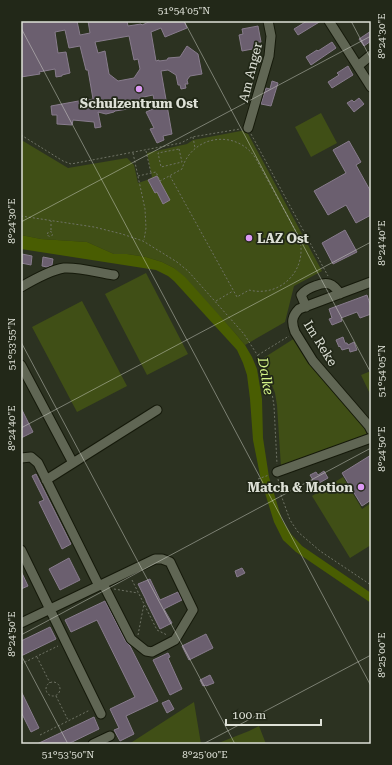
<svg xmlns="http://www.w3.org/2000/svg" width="392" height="765" font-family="'Roboto Serif',serif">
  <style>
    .green { fill: #404f16 }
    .water { fill: #495d02 }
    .building { fill: #6b5f6f; stroke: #887c8d; fill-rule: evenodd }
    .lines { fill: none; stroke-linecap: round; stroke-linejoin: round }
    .minor-casing { stroke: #15190a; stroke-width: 11 }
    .path { stroke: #6f7365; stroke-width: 1; stroke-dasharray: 2 2; stroke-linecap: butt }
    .minor { stroke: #606654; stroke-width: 9 }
    .ticks { fill: none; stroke: #dee1d7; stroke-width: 1; stroke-opacity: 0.45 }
    .poi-dot { fill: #dc99f4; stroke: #222818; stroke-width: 1.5 }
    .labels { text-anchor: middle; stroke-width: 3.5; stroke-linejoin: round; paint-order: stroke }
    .street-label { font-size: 13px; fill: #dee1d7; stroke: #222818 }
    .poi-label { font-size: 13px; font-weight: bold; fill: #dee1d7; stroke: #222818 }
    .water-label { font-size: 14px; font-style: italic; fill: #d2f288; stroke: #222818 }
    .neatline { fill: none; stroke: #dee1d7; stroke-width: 1.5 }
    .ticks-label { font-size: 10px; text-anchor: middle; fill: #dee1d7 }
  </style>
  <rect width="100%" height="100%" fill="#2c3221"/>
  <path class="green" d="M321,113L337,143L311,157L295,127Z
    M246,130L322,271L294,286L285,322L245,345L235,333L174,268L162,262L146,257L127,254H114L87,242L41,239L21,235V142L23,141L68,168L127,158L134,165L138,183L147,180L152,177L147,153L187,144L193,140Z
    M146,273L188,354L147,375L105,294Z
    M82,301L127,386L77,412L32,327Z
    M295,338L367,428L366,437L281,467L277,405L275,393L262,359Z
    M371,371V396L361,375Z
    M343,477L362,509L371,503V545L350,558L312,496Z
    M194,702L201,744H129Z
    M259,726L266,744H216L249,731Z"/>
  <path class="water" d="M21,235L41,239L87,242L114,254H127L146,257L162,262L174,268L185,277L235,333L245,345L252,357L257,369L262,399L263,438L269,477L282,520L291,534L302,546L371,593V603L296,552L283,540L274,522L261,480L253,440L250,399L247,375L243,363L237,350L174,281L168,276L156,270L21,249Z"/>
  <path class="building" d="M21,21H77L80,35L90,33L88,21H127L128,26L141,24L142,25L151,21H184L187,28L165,37L161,28L151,32L156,61L159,60V61L167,60L168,58L180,57L187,46L198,54L202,74L190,76L187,80L188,84H185L186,88L181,89L180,85H178L176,75L168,70L161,71L172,134L163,136L164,140L157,143L150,129L154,128L146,112L153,109L151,106L155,104L153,95L139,98L141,107L115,111L114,112L106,114L98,112L101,127L95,128L94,122L73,120L72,125L57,124V115H52L51,106L84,100V101L93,99L88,70H86L80,46L69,48L65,30L55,32L58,53L66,52L70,73L62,75V76L56,77L55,69L39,72L40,74L21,77ZM129,36L134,60L138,59L140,69L134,78L118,81L109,74L105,51L98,53L95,42Z
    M307,21H321L298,35L294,29Z
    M258,26L261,42H257L258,48L242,51L239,35L243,34L242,29Z
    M371,31V41L364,46L359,39Z
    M332,42L336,48L311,65L306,57L317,50L318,51Z
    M348,66L353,75L332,88L328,82L339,75L337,73Z
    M272,81L278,83L271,106L261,104L266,88L270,89Z
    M359,98L364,104L354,112L347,103L352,100L354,102Z
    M349,141L361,162L356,165L371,192V215L356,223L346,205L328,215L314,191L346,173L333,150Z
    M157,176L170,200L163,204L157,192L155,193L148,180Z
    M345,230L357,252L333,264L322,243Z
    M22,254L32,256L31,265L21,263Z
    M43,257L53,259L52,265L47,267L42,266Z
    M367,295L371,307V314L360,318L357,312L341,318L342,321L332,325L329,319L332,318L329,309Z
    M343,337L345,343H347L348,345L354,342L357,350L350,352L349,348L342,350L340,346L339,347L336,340Z
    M21,408L33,432L21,438Z
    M371,455V500L362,506L342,473Z
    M324,471L328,478L312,487L309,482L313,480L310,475L316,472L318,475Z
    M36,474L71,544L62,549L39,502L44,500L32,476Z
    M69,558L80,580L60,590L49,569Z
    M242,568L245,573L237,577L235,571Z
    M21,571L28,586L21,589Z
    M150,579L160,600L178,592L182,600L164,609L172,623L160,629L146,601V600L138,584Z
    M105,601L126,642L130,646L158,701L126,716L134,734L120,741L114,730L119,728L110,709L135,697L97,620L71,632L65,620Z
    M50,627L56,639L21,656V641Z
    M206,634L213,648L189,660L182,646Z
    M168,653L170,657L168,658L182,689L170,695L153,660Z
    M210,675L214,683L206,686V685L203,686L200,680Z
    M21,691L39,728L31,732L21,712Z
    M169,700L174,709L167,713L162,703Z
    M94,717L99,729L68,744H37Z"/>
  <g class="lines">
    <g class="minor-casing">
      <path id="minor" d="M329,21L371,87
        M358,66L371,55
        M248,128L269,56L271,36L268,21
        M371,282L299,309C292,316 291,322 295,332L313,361L369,426L371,430
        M21,287C33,280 51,270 64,268C80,267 99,273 114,275
        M306,307L301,295C305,290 309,288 315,286C327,281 333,283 340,294
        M21,365L73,463
        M21,458L31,457L38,463L99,586
        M277,472L371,438
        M46,480L157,410
        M21,550L101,714
        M21,623L155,559H162L170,562L193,610L175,640L152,652L146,651L131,639L103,584
        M93,744L110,736"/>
    </g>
    <path class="path" d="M251,134L328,276
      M21,135L63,161L71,164L181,143L192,137L240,129
      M193,137L195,148
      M179,149L182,162L161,167L158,153Z
      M146,151L151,173
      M133,153L145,209L146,228L144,240
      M138,176L156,172L160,181L182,169C192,134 238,129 256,159L299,237C309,269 281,298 249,290L237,297L170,176
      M21,216L94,227L122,234L143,241L177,262L188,271L244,334L258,356L269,382L272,393L274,406L277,464
      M51,230V221
      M47.5 234a2.5 2.5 0 1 1 5 0a2.5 2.5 0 1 1-5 0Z
      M216,301L233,291
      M258,355L289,336
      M258,479L269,475
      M278,479L281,495L290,520L298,532L320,551L371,585
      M132,580L157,630L167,635
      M114,589L138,593
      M138,635L144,604
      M37,657L50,683
      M21,664L58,646
      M46 689a7 7 0 1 1 14 0a7 7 0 1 1-14 0Z
      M56,696L68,720
      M40,735L90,710
      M21,740L23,744"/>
    <use href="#minor" class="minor"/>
  </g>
  <path class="ticks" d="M184,21L371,373M351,21L371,59M21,28L371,686M21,222L371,36M21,342L235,744M21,428L371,242M21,635L371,448M21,655L68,744M203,744L371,655"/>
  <g class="poi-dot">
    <circle cx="139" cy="89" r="4"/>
    <circle cx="249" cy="238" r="4"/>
    <circle cx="361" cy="487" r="4"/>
  </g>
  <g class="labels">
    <g class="street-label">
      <text transform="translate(250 72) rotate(-76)" y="5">Am Anger</text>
      <text transform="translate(321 343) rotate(58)" y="5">Im Reke</text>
    </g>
    <g class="poi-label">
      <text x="139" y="108">Schulzentrum Ost</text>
      <text x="257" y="243" text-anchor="start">LAZ Ost</text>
      <text x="353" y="492" text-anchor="end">Match &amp; Motion</text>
    </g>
    <g class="water-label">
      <text transform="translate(266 376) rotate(80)" y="5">Dalke</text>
    </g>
  </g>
  <rect width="392" height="765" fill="none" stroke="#222818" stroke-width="44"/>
  <path d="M226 719v6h95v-6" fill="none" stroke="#dee1d7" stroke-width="2"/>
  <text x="232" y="719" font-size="12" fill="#dee1d7" stroke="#222818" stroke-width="3" paint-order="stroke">100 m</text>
  <rect x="22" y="22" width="348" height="721" class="neatline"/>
  <g class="ticks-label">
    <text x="184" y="14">51°54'05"N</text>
    <text transform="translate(381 36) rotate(-90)" y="4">8°24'30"E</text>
    <text transform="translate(11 221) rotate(-90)" y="4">8°24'30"E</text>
    <text transform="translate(381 243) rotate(-90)" y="4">8°24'40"E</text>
    <text transform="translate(11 344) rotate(-90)" y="4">51°53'55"N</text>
    <text transform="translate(381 371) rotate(-90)" y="4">51°54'05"N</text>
    <text transform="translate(11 428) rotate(-90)" y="4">8°24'40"E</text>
    <text transform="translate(381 449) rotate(-90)" y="4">8°24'50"E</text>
    <text transform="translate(11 634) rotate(-90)" y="4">8°24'50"E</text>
    <text transform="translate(381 655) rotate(-90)" y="4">8°25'00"E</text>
    <text x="68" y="758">51°53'50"N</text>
    <text x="205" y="758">8°25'00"E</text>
  </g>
</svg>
